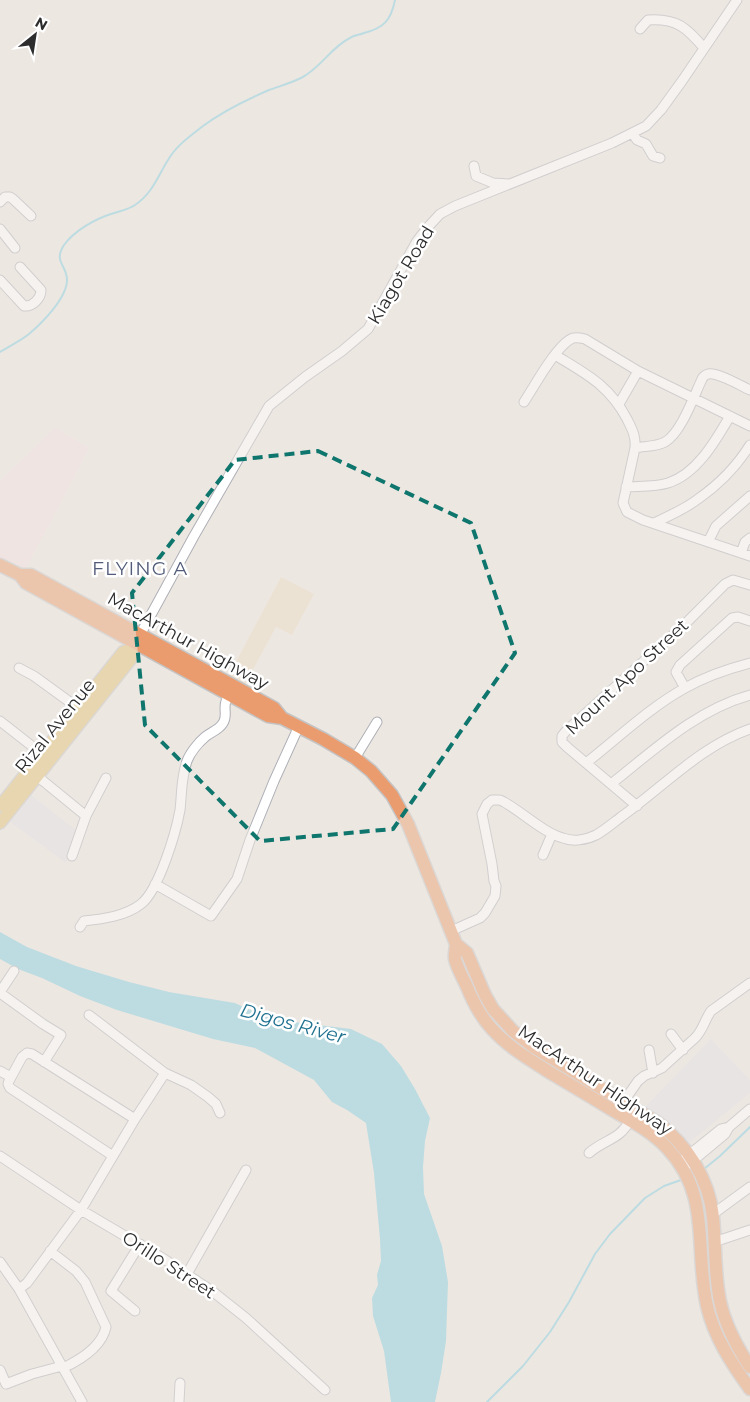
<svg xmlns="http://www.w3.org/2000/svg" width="750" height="1402" font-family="Montserrat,sans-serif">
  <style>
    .industrial { fill: #e2e1e6 }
    .education { fill: #ece2d4 }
    .medical { fill: #f2e0e2 }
    .water { fill: #82cee1 }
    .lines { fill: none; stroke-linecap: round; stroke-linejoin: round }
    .stream { stroke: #82cee1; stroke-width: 2 }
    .minor-casing { stroke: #aeb0b7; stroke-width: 11 }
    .major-casing { stroke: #c4c4c4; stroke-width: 14 }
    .highway-casing { stroke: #c4c4c4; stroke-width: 15 }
    .minor { stroke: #fff; stroke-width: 9 }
    .major { stroke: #e1c073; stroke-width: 11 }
    .highway { stroke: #eb9c6e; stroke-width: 12 }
    .marked { fill: none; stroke: #0f766e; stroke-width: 4; stroke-dasharray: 10 6; stroke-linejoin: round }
    .labels { text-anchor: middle; stroke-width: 5; stroke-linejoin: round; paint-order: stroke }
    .street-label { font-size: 18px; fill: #2d2d2d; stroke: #fff }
    .neighbourhood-label { font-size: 19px; letter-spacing: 1px; fill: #525c79; stroke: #fff }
    .water-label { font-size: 19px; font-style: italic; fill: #1f7190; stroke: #fff }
  </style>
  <rect width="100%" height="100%" fill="#ede7e2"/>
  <path class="industrial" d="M30,794L76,830L66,863L9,821Z
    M711,1039L750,1080V1093L685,1146L642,1110Z"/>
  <path class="education" d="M281,577L314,594L292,635L276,627L245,684L229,675Z"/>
  <path class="medical" d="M55,428L89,448L24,572L0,559V481Z"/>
  <path class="water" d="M0,932L27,947L76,966L129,982L169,992L235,1003L261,1015L294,1022L351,1029L382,1044L401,1066L415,1089L430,1118L425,1141L423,1167L424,1194L442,1246L448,1282L446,1341L441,1373L435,1402H391L384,1351L373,1316L372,1298L378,1285L377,1275L381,1261L380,1239L374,1173L366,1123L347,1110L332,1102L314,1080L255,1048L213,1039L117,1010L80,996L42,978L18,969L0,959Z"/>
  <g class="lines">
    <path class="stream" d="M0,352C10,346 20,341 29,334C42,323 67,298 67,280C67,265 53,262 64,245C74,231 95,219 111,214C119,211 128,210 135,205C152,194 158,176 168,160C176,146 190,136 203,126C223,111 246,100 269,90C280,86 291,83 301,78C321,68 331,47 350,38C354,35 360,35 364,33C384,28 391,20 395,0
      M704,1169L720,1156L750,1127
      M487,1402L523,1366L550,1332L569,1302L595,1254L610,1234L645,1198L664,1186L681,1180"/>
    <g class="minor-casing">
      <path id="minor" d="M640,29L648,20C677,18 687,28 704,48
        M633,134L637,140L646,144L653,156L660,158
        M474,166L476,176L493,183L509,184
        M0,202L5,197H10L13,199L31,216
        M0,229L15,248
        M0,280L24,306C33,307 41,298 41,290L20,267
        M555,355C586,374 609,385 627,419C632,429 636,436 635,448L623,503L627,512L643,520L750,556
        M524,402C534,387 557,344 573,338C577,337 581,338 585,339L638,371L750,426
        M619,404L638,371
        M635,448C644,446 656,447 665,442C681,433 694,396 702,379C704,376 704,375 708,374C718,372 741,386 750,390
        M626,487C640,486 655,487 668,483C697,474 716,440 730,416
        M654,523C669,516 685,509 698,499C718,485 737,466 750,445
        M708,542L716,526L750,496
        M741,553L745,542L750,538
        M140,635L194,536L269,406L305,377L342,351L368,329L417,241L428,227L440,214L455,206L612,143L646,126L661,110L682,81L737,0
        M19,668L34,676L78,708
        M685,688L676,672L680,665L732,618L738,617L750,621
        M0,721L46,757
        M355,758L377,722
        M586,763C618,738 649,708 685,688C706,676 727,669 750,663
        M37,776L86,816
        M611,784C654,750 696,710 750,695
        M637,806L567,747L562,742V736L566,731L685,624L725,584L733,580L750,585
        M543,855L552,834
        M72,856L86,816L106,778
        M155,884L211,916L237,879L250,840L274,781L299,726
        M80,927L84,921C103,919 126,916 141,904C159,890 176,832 180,810C182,793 181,777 187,761C190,753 198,743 205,737C211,732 219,730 223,723C228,716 223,709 226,701C227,698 229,694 231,691
        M451,931L480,918L485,913L495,896L496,886L494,881L492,864L482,814L487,804L492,800H500L504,802C522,812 544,833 563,838C573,842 586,840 596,835C605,830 613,823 621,817C663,787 701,746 750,729
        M0,992L14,971
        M0,993L43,1024L61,1035L44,1062
        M89,1015L165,1073L191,1085L208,1097L216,1104L220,1113
        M671,1034L683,1050
        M649,1050L653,1073
        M0,1071L11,1077
        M624,1101L638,1081L644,1076L662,1068L695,1038C703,1030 705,1019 711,1011L750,983
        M589,1153C605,1139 620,1140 630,1120
        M0,1156L81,1210L164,1259L212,1291L246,1318L325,1390
        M113,1156L10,1088L8,1084L9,1081L22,1057L27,1053L32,1054L135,1119
        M685,1158L721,1129L729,1127L750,1109
        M689,1164L725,1134L729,1127
        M713,1214L750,1187
        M714,1242L750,1230
        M50,1251L76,1271L85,1282L106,1327C102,1346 80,1360 63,1368
        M0,1262L19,1289L82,1402
        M187,1274L246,1170
        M19,1289L27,1283L81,1210L135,1119L165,1073
        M135,1311L111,1291L140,1244
        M0,1370L6,1384L32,1374L62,1366
        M179,1402L180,1383"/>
    </g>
    <g class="major-casing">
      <path id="major" d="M0,806L123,652L132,648
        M0,823L131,659L132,648L139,637"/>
    </g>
    <g class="highway-casing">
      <path id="highway" d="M0,565L20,575L26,583L268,716L282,718L323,739L355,758L371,771L392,795L408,824L456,944C456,949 454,954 455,959C457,968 463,978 467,987C473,1002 481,1017 492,1029C508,1047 529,1059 549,1072C571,1085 593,1098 614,1111C633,1122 652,1132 667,1148C712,1195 694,1249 707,1306C714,1337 732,1364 750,1389
        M20,575H31L274,708L282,718
        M456,944L467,953L485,995L493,1009L513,1031L535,1048L658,1123C688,1146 709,1179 713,1217C716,1245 714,1273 720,1301C725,1325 737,1347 750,1367"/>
    </g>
    <use href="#minor" class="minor"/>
    <use href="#major" class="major"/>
    <use href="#highway" class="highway"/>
  </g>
  <path d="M0 0H750V1402H0ZM318,451L471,523L515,653L393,829L260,841L145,725L132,593L235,460Z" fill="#ede7e2" fill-opacity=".55" fill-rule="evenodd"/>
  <path class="marked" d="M318,451L471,523L515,653L393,829L260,841L145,725L132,593L235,460Z"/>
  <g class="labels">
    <g class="street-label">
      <text transform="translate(401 275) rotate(-59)" y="6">Kiagot Road</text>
      <text transform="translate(188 641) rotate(29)" y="6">MacArthur Highway</text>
      <text transform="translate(627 677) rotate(-43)" y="6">Mount Apo Street</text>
      <text transform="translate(55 726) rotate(-51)" y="6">Rizal Avenue</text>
      <text transform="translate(595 1080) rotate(34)" y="6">MacArthur Highway</text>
      <text transform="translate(169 1265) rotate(33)" y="6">Orillo Street</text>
    </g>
    <g class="neighbourhood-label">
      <text x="140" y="575">FLYING A</text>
    </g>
    <g class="water-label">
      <text transform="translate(293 1023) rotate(15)" y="7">Digos River</text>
    </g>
  </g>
  <g transform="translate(35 35) rotate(30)" stroke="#ffffff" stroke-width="4" paint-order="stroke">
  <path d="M0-4L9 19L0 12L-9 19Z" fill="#2d2d2d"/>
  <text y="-8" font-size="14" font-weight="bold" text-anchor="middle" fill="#2d2d2d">N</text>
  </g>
</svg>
